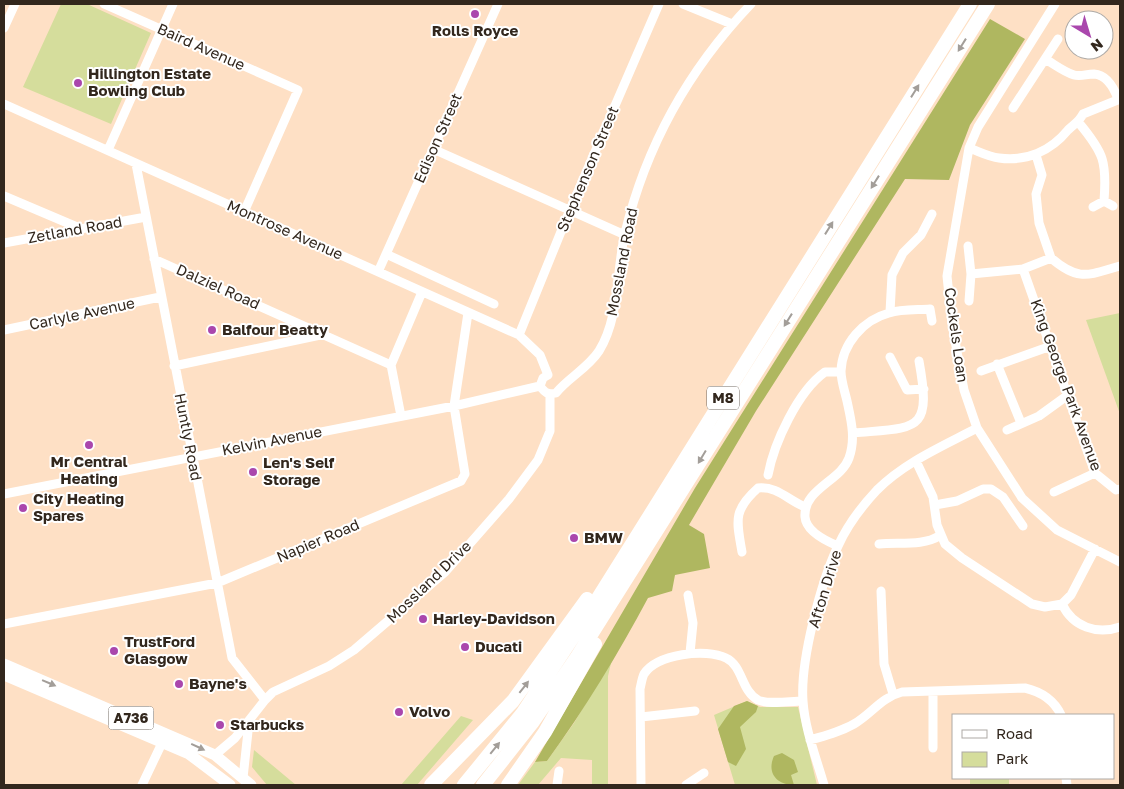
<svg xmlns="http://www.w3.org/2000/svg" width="1124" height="789" font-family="'Golos Text',sans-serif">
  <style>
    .green { fill: #d5dd9c }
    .forest { fill: #afb760 }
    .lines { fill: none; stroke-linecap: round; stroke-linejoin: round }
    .minor { stroke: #fff; stroke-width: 9 }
    .major { stroke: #fff; stroke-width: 11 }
    .highway { stroke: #fff; stroke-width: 14 }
    .oneway { fill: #a39e99 }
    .poi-dot { fill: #aa47ad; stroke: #fff; stroke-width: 2 }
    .labels { text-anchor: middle; stroke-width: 4; stroke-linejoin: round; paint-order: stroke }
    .shield { fill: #fff; stroke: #706861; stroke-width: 1 }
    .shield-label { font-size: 14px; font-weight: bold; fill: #32271d }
    .poi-label { font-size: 15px; font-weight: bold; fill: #32271d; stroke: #fff; text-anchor: start }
    .street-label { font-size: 15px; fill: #32271d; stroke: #fff }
  </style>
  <rect width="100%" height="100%" fill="#fee0c5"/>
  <path class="green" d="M61,4H87L151,33L111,124L23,87Z
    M1120,313V414L1086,320Z
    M612,659L608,676V785H592V760L561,758L538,785H518L535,762L547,761L574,723Z
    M747,701L760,707H798L817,785H735L714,715Z
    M461,716L473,720L417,785H401Z
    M254,750L296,785H267L252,767Z
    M970,778H1009V785H970Z"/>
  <path class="forest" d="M990,19L1025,39L970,125L949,180L905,179L756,411L689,525L704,534L710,568L675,575L672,591L648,598C618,654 585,709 547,761L535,762L695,488Z
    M747,701L758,706L756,712L740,727L746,749L736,766L728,762L718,729L734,706Z
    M782,753L794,760L798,772L791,775L794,785C778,785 766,774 774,756Z"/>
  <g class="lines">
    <path class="minor" d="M104,4L298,90L244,212
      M683,4L732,24
      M1055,4L978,127L969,148L947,276L952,324L964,390L977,428L1022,498L1057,530L1120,562
      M4,28L15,4
      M1045,59C1054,64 1064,72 1074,75C1081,77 1086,74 1094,74C1107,75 1114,88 1118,99
      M4,104L519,335L540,355L548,375
      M1013,108L1058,39
      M1079,123C1104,153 1107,162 1104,201
      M969,148C978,151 989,157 999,158C1026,162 1051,151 1068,130C1074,124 1079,122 1083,114L1120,99
      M433,149L625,235
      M108,150L173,4
      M1036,155L1042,175L1036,194L1039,223L1051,258
      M136,164L232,658L265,700
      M4,196L77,227
      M1093,207L1104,201L1113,206
      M4,243L146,217
      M968,246L971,274L969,301
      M386,254L494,304
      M154,259L391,365
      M1023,269L1095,473L1116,490L1120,489
      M378,272L498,4
      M971,274L1023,269L1051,258C1079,282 1088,275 1120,266
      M890,312L892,275L903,253L921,235L932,214
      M4,330L160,297
      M519,335L569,212L659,4
      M890,357L907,390L924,389
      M997,364L1021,423
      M174,366L325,334
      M981,371L1051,346
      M548,375L543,378L540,386C545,393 548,395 556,393C568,378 588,368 599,351C620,317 616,271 625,233C646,146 689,69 751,4
      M401,416L391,365L422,292
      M1007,430L1039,416L1068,395
      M854,433C918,427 932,433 919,361
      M916,461L933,497L937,525L945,544L962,558L1032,604L1045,607L1062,604L1071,595L1095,549
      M768,475C774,443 798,391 825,372H841
      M1054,492L1095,473
      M4,494L454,406L540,386
      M935,505L957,501L983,489H991L1003,497L1023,526
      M879,544C898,542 924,546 939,536
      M838,546C826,541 806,531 805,517C803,489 841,481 849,458C856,438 851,420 847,401C845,392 841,381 841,371C842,344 863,320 889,313C901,309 917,310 930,309L932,321
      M742,552C737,522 732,511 758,488C777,486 788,500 805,507
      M881,591L884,664L893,694
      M688,595L693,623L690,653
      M1062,604C1073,627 1097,635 1120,627
      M4,624L217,583L461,481L465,474L454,406L468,313
      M933,692V748
      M641,717L695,711
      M810,740C825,736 840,732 854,724C871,714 882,697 902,692L1025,688C1042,692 1054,700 1061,715
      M215,755L235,738L265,700L273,692L329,666L354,650L445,572L509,499L538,460L550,431V395
      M243,778L249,722
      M1066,778L1067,785
      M142,785L162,743
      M557,785L559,771
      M641,785L640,689C641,685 642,678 644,674C657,654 706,648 726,658C743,666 741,691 758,700C769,705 790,701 803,701
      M686,785L704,773
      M824,785C816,757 805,730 803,701C800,661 821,582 838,546C847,526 862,506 877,490C905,462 943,446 977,428"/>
    <path class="major" d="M4,664L215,755L251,785
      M4,675L189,754L230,785"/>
    <path class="highway" d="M431,785L513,701L587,599
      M464,785L522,714L585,619L970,4
      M483,785L532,723L577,657L988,4
      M508,785L545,732L595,644"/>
  </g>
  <defs><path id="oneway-solid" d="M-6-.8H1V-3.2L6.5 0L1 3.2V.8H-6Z" transform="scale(1.25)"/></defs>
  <g class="oneway">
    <use href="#oneway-solid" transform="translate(962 45) rotate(122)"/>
    <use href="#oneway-solid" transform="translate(915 91) rotate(-58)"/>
    <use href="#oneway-solid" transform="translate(875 182) rotate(122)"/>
    <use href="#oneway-solid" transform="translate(829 228) rotate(-58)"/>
    <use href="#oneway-solid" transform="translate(788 320) rotate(122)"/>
    <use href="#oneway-solid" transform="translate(702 457) rotate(121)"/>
    <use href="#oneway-solid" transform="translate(49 683) rotate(23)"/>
    <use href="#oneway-solid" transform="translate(524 687) rotate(-52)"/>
    <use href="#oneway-solid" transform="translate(198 747) rotate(25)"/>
    <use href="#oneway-solid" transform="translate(495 748) rotate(-51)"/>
  </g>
  <g class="poi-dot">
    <circle cx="475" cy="14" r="5"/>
    <circle cx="78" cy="83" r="5"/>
    <circle cx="212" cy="330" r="5"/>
    <circle cx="89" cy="445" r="5"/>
    <circle cx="253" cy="472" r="5"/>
    <circle cx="23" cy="508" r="5"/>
    <circle cx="574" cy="538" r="5"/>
    <circle cx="423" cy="619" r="5"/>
    <circle cx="465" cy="647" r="5"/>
    <circle cx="114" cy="651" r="5"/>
    <circle cx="179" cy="684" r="5"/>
    <circle cx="399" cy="712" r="5"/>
    <circle cx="220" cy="725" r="5"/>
  </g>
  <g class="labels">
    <g class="shield">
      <rect x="707" y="386.5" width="32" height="23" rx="4"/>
      <rect x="108.5" y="706.5" width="45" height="23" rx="4"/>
    </g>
    <g class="shield-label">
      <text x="723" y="403">M8</text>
      <text x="131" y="723">A736</text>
    </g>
    <g class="poi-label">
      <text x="475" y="36" text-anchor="middle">Rolls Royce</text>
      <text x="88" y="79">Hillington Estate<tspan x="88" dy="17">Bowling Club</tspan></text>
      <text x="222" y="335">Balfour Beatty</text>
      <text x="89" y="467" text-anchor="middle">Mr Central<tspan x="89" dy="17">Heating</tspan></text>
      <text x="263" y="468">Len's Self<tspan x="263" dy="17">Storage</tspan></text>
      <text x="33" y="504">City Heating<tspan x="33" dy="17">Spares</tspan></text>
      <text x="584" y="543">BMW</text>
      <text x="433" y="624">Harley-Davidson</text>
      <text x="124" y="647">TrustFord<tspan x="124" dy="17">Glasgow</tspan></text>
      <text x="475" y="652">Ducati</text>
      <text x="189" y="689">Bayne's</text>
      <text x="409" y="717">Volvo</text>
      <text x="230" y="730">Starbucks</text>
    </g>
    <g class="street-label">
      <text transform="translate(201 47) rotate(24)" y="5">Baird Avenue</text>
      <text transform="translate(438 138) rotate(-66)" y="5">Edison Street</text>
      <text transform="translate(588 169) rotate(-67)" y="5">Stephenson Street</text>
      <text transform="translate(75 230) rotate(-10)" y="5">Zetland Road</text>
      <text transform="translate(285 230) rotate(24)" y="5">Montrose Avenue</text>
      <text transform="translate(622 262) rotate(-79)" y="5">Mossland Road</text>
      <text transform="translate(218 287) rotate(24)" y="5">Dalziel Road</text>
      <text transform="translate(82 314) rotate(-12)" y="5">Carlyle Avenue</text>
      <text transform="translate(956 335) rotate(82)" y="5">Cockels Loan</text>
      <text transform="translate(1066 385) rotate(70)" y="5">King George Park Avenue</text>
      <text transform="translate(188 437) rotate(79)" y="5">Huntly Road</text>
      <text transform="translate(272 441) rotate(-11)" y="5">Kelvin Avenue</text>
      <text transform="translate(318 541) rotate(-23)" y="5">Napier Road</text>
      <text transform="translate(429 582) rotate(-44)" y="5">Mossland Drive</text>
      <text transform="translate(825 589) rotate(-73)" y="5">Afton Drive</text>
    </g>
  </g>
  <rect width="1124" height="789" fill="none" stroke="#32271d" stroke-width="10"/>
  <rect x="952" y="714" width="162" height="65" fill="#ffffff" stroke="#ada9a5"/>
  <rect x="962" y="730" width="25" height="8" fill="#ffffff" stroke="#ada9a5"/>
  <text x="996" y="739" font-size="15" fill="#32271d">Road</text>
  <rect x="962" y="752" width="25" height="15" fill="#d5dd9c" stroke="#ada9a5"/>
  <text x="996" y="764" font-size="15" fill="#32271d">Park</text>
  <g transform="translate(1089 35) rotate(142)"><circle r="24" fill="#ffffff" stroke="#ada9a5"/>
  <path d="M0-4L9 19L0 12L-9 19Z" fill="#aa47ad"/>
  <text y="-8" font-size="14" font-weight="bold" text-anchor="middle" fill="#32271d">N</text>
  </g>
</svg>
